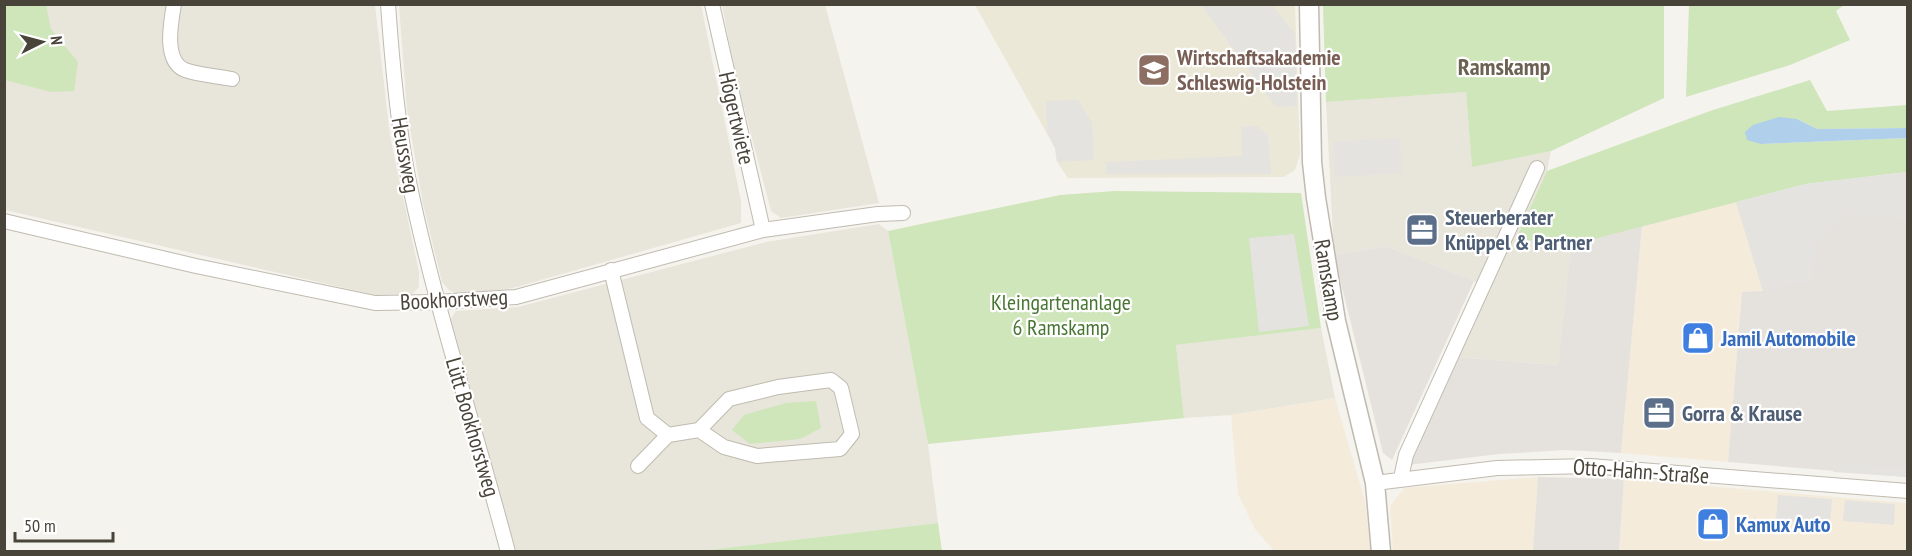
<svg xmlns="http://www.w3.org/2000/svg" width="1912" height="556" font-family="'PT Sans Narrow',sans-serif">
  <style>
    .residential { fill: #e8e5db }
    .commercial { fill: #f4ebdb }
    .industrial { fill: #e5e2de }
    .education { fill: #ece8d8 }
    .green { fill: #cfe5ba }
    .parking { fill: #e4e3e0 }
    .water { fill: #b0cfeb }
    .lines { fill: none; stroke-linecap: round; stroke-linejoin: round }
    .minor-casing { stroke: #c0bbb0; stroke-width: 16 }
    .tertiary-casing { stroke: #c0bbb0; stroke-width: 21 }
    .minor { stroke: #fff; stroke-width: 14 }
    .tertiary { stroke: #fff; stroke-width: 18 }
    .labels { text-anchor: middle; stroke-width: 4.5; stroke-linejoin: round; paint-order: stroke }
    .education-label { font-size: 22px; font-weight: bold; fill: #785e54; stroke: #fff; text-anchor: start }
    .street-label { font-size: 22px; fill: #49443a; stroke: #fff }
    .service-label { font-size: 22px; font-weight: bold; fill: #4e5e75; stroke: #fff; text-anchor: start }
    .park-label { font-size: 22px; fill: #487632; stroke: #fff }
    .shop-label { font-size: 22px; font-weight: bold; fill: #366cbe; stroke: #fff; text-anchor: start }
    .neighbourhood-label { font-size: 24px; font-weight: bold; fill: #6b6253; stroke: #fff }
  </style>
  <rect width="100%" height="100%" fill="#f5f3ed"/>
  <path class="residential" d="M5,5H375L390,136L419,272V287L412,294L375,295L5,210Z
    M399,5H701L741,201V223L513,288L458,295L449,290L442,282L423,204L407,110Z
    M722,5H825L879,203L781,218L771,211L736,77Z
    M1466,92L1472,166L1551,151L1547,171L1516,239L1571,245L1558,365L1453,357L1486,286L1385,246L1334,255L1326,102Z
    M879,224L888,231L928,444L938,523L700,551H516L450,320L456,311L518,307L766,242Z
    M1321,328L1335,398L1231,415L1184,418L1176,345Z"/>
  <path class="commercial" d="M1736,202L1763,291L1742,293L1728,462L1621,453L1642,226Z
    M1335,398L1365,501L1371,551H1274L1255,529L1238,494L1231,415Z
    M1538,477L1533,551H1393L1390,506L1404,488Z
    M1624,479L1907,503V551L1619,552Z"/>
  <path class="industrial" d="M1907,172V477L1728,462L1742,292L1763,291L1736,202Z
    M1642,226L1621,453L1566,450L1499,454L1408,465L1453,357L1558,365L1571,245Z
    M1385,246L1474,281L1392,460L1383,453L1334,255Z
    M1538,477L1624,479L1619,551H1533Z"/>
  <path class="education" d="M975,5H1295L1300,154L1295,170L1284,177L1068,178L1057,162L1055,148Z"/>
  <path class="green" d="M5,4L46,5L51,29L78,62L74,91L51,92L5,80Z
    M1323,5H1664V98L1551,151L1472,167L1466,92L1326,102Z
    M1689,5H1844L1836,11L1850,40L1790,65L1686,97Z
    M1810,80L1827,111L1907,105V128L1817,129L1797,119L1761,144L1907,138V172L1806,184L1571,245L1516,239L1547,171L1710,111Z
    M1115,191L1301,193L1321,328L1176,345L1184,418L928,444L888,231L1060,195Z
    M816,401L821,428L800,439L750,444L732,430L744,415L786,403Z
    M938,523L942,551H700Z"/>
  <path class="parking" d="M1201,5H1272L1295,34L1297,106L1276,107Z
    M1078,100L1092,123L1094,160L1057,162L1055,148L1047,133L1046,101Z
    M1257,126L1268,135L1271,174H1106V162L1242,156L1241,127Z
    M1400,138L1402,173L1335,177L1333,142Z
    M1907,172V219L1849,214L1817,241L1813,281L1763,291L1736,202L1806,184Z
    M1294,234L1309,326L1259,332L1249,238Z
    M1834,463L1907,468V477L1833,472Z
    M1778,495L1832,499L1830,524L1776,520Z
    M1845,500L1895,504L1894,525L1843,521Z"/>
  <path class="water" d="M1779,117L1797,119L1817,129L1907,128V138L1761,144L1747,140L1745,132L1753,125Z"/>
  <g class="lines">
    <g class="minor-casing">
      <path id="minor" d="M174,4C171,22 163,61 185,70C199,75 217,76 232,79
        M388,4C392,62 397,120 408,177C434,304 475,427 508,552
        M712,4L763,230
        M4,221L196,266L375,303L438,302L516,297L763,230L878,214L903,213
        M611,270L647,418L668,435L699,430L724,447L757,456L840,449L852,434L841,388L831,380L778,387L729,399L699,430
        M638,466L668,435
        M1401,478L1406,455L1537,168
        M1375,483L1497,468L1590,466L1908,491"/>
    </g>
    <g class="tertiary-casing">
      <path id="tertiary" d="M1309,4L1312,162L1316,198L1336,321L1375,483L1381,552"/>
    </g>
    <use href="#minor" class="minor"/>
    <use href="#tertiary" class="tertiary"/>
  </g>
  <defs>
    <g id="school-square" transform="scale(1.725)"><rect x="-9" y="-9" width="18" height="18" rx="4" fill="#8d6e63" stroke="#fff"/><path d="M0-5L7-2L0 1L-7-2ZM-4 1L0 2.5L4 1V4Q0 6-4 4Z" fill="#fff"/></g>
    <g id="office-square" transform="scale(1.725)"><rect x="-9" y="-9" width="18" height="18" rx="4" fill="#5c6f8a" stroke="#fff"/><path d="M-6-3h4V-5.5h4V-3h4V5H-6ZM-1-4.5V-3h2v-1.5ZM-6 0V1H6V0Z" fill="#fff"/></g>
    <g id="shop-square" transform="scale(1.725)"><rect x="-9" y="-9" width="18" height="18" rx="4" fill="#3f7fe0" stroke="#fff"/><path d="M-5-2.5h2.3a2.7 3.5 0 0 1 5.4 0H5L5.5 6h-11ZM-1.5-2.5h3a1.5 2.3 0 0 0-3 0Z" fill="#fff"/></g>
  </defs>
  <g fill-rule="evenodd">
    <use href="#school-square" x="1154" y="70"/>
    <use href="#office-square" x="1422" y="230"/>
    <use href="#shop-square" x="1698" y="338"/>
    <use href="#office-square" x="1659" y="413"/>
    <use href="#shop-square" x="1713" y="524"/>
  </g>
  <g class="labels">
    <g class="education-label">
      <text x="1177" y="65">Wirtschaftsakademie<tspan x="1177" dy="25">Schleswig-Holstein</tspan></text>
    </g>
    <g class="street-label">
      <text transform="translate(737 118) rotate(77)" y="8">Högertwiete</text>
      <text transform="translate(406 155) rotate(80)" y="8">Heussweg</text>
      <text transform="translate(1329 280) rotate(80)" y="8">Ramskamp</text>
      <text transform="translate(454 299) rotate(-3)" y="8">Bookhorstweg</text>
      <text transform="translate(473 427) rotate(74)" y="8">Lütt Bookhorstweg</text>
      <text transform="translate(1641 471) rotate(4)" y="8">Otto-Hahn-Straße</text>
    </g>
    <g class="service-label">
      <text x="1445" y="225">Steuerberater<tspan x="1445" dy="25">Knüppel &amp; Partner</tspan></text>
      <text x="1682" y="421">Gorra &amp; Krause</text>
    </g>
    <g class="park-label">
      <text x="1061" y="310">Kleingartenanlage<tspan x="1061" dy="25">6 Ramskamp</tspan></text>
    </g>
    <g class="shop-label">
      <text x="1721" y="346">Jamil Automobile</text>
      <text x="1736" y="532">Kamux Auto</text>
    </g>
    <g class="neighbourhood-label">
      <text x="1504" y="75">Ramskamp</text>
    </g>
  </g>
  <rect width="1912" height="556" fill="none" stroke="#49443a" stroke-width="12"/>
  <g transform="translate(42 42) rotate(84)" stroke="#ffffff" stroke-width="4.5" paint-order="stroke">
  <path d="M0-4.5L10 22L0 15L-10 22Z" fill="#49443a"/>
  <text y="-9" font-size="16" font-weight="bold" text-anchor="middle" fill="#49443a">N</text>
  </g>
  <path d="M15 532v9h98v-9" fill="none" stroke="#49443a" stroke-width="3"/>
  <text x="24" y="532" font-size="18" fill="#49443a" stroke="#ffffff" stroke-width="4.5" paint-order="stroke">50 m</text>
</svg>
